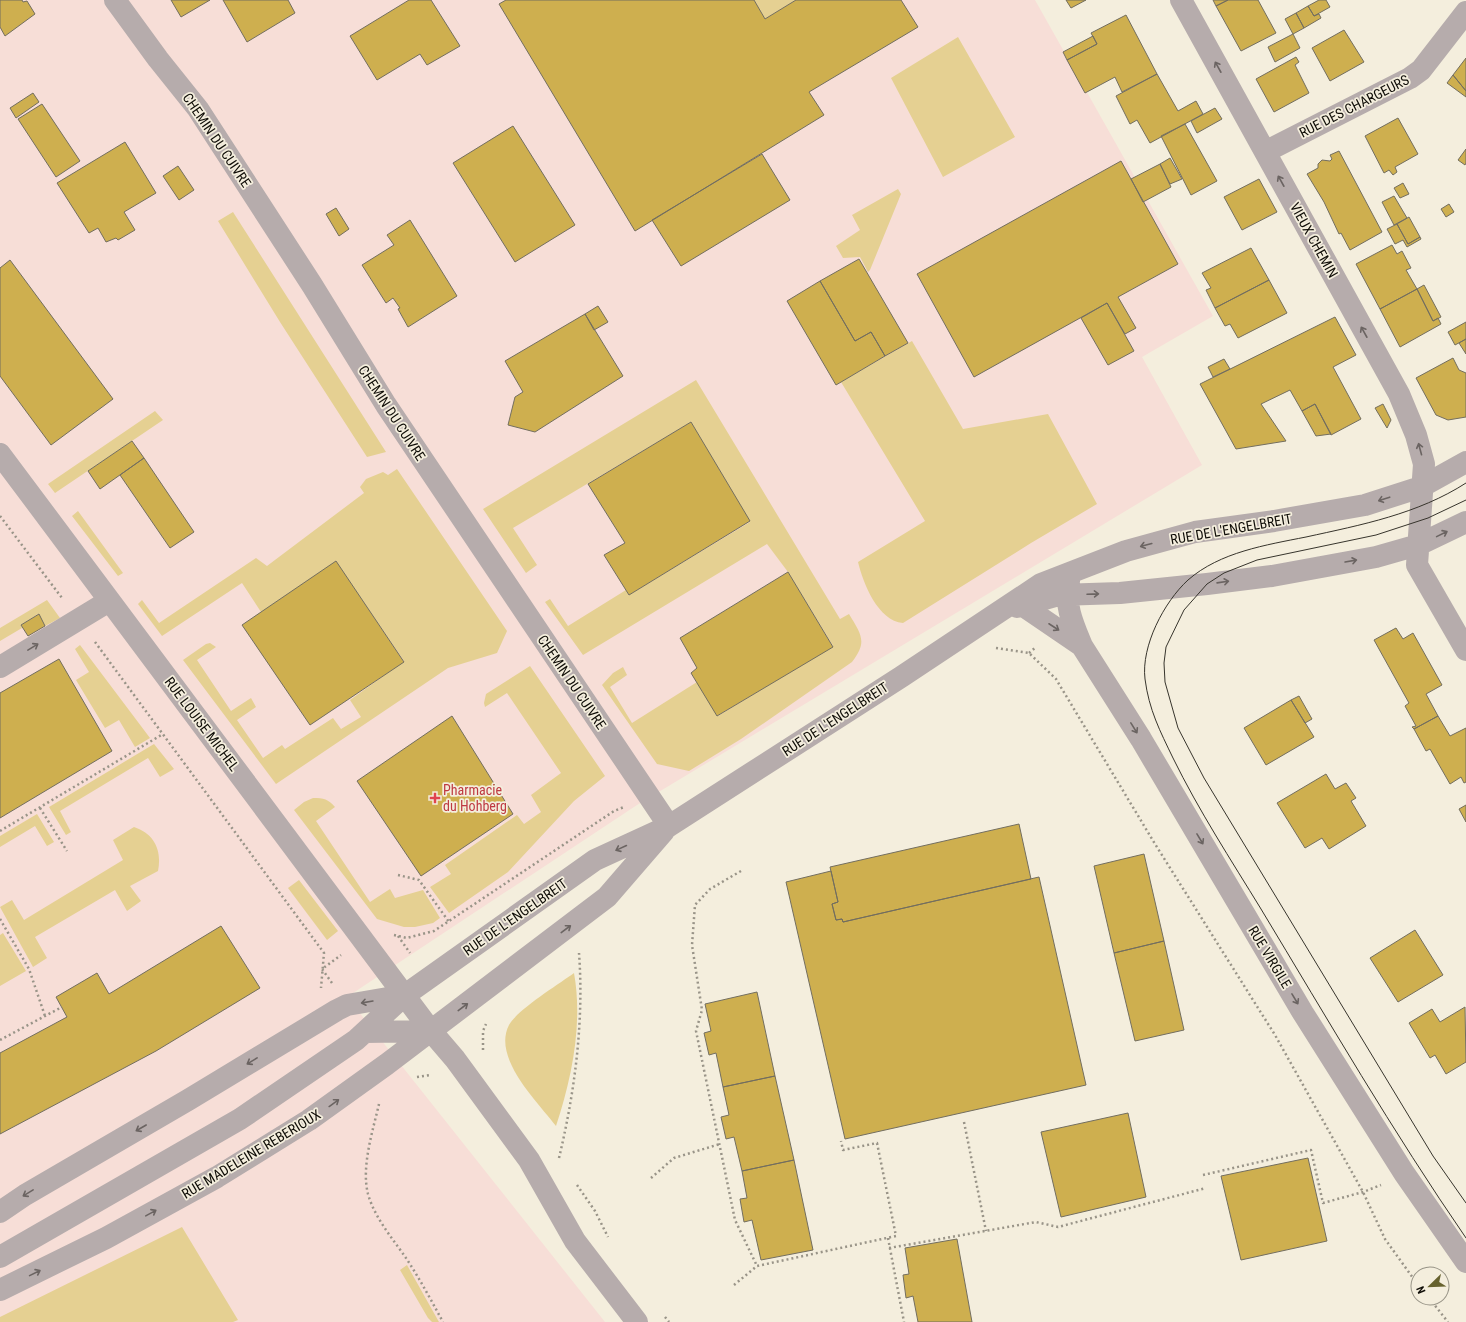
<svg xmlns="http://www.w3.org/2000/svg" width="1466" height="1322" font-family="'Roboto Condensed',sans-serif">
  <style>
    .industrial { fill: #f7ded7 }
    .green { fill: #e5d092 }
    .building { fill: #ceaf4f; stroke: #736e5f }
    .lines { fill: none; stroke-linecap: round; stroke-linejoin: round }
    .path { stroke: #999488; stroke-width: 2.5; stroke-dasharray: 2 3; stroke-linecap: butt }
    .minor { stroke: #b6acac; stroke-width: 22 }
    .tram { stroke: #37342c; stroke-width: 1 }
    .oneway { stroke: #6b6462 }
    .health-dot { fill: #e0444e; stroke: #f4eedd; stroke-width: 1.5 }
    .labels { text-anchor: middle; stroke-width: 3.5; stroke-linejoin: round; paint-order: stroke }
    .street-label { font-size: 14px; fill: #0f0d07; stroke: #f4eedd }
    .health-label { font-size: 14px; fill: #be3a42; stroke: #f4eedd; text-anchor: start }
  </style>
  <rect width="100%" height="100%" fill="#f4eedd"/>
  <path class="industrial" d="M0,0H1035L1213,316L1142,357L1202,465L637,805L347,997L605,1322H0Z"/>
  <path class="green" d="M754,0H796L765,19Z
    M958,37L1015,137L943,177L891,78Z
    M898,189L901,194L870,270L868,272L860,257L843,258L836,246L860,230L852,215Z
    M233,212L386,452L367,457L280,322L218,221Z
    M912,341L963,429L1048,414L1097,504L1031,543L903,623C878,621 863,583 858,562L925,521L841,382Z
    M696,380L840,619L849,614C861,634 868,642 852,662L741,739L689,771L657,764L602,685L613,673L623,667L627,675L610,687L632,723L697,682L718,716L833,646L788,572L767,544L583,655L545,602L550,599L568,626L626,590L629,595L750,522L691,422L513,528L537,565L526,573L483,509Z
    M155,411L163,420L55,493L48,484Z
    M397,469L507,631L497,653L448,668L276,784L183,660L206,644L210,643L216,647L197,660L231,711L251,698L256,707L237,720L263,758L282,745L285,749L333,718L341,729L361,717L350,700L404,661L336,562L261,612L242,583L162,636L138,604L142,600L159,623L256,558L267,566L364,493L360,487L366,479L383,472L388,475Z
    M78,511L123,573L118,576L72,516Z
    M47,600L60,618L45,626L38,614L21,625L22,628L0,641V628Z
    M80,645L150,738L135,747L119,720L105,728L76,680L89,672L75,649Z
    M530,666L605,776L574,801L508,872L449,913L430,887L451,874L445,865L517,815L524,824L541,812L531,795L561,773L507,693L485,707L484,703L486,694Z
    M154,744L174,769L160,777L148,758L60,811L71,832L66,835L49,807Z
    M313,798C324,798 328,799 335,807L316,821L370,902L390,889L395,898L423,890L440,918L433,923L415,927H404L377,919L294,810L304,802Z
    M37,814L54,842L47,846L35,826L0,847V836Z
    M134,827C155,834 162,851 158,871L130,886L141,901L127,911L115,890L35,937L47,958L33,967L0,907L12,900L24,920L123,860L113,840Z
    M299,880L338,931L327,940L288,888Z
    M3,933L26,971L0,986V935Z
    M574,973C583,1023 572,1078 556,1126C537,1101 492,1058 509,1025C517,1010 559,984 574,973Z
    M182,1227L238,1320L233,1322H0V1317Z
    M407,1265L439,1322H432L428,1318L400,1270Z"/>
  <path class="building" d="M0,0H22L23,2L27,1L35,14L5,36L0,27Z
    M171,0H210L181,17Z
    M223,0H288L295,13L247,42Z
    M409,0H431L460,46L427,65L420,54L377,80L350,36Z
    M506,0H754L765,19L796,0H901L918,27L809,92L824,115L635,231L499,4Z
    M1066,0H1086L1071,8Z
    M1213,0H1228L1216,6Z
    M1228,0H1258L1276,33L1241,51L1216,6Z
    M1319,0H1326L1330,7L1314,16L1308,6Z
    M1308,6L1314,16L1319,14L1321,18L1304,28L1296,13Z
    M1296,13L1304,28L1293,34L1285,19Z
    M1126,15L1157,74L1122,92L1115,77L1085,93L1067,60L1097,44L1091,33Z
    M1344,30L1364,62L1330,81L1312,48Z
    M1293,34L1300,48L1275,62L1268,47Z
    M1093,36L1097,44L1067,60L1063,52Z
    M1296,57L1299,62L1295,65L1309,93L1274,112L1256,79Z
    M1466,58V91L1453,75Z
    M1157,74L1178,111L1196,101L1203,114L1150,143L1137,120L1130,124L1116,96Z
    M1453,75L1466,91V97L1447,83Z
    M33,93L39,102L16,118L10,108Z
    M42,104L80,161L56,177L18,119Z
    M1215,108L1222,119L1197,133L1191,121Z
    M1398,118L1418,154L1395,167L1397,172L1393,175L1389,170L1384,173L1365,136Z
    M1185,124L1217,181L1191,195L1161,136Z
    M513,126L575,225L515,262L453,163Z
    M125,142L156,193L124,212L135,230L118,240L116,238L106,242L98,228L89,233L57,183Z
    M1466,149V163L1465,165L1458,160Z
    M1339,151L1382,232L1350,250L1341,233L1339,234L1324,202L1307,174L1318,168V164L1322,160L1330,161L1332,159L1330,155Z
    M762,154L790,200L681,266L652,220Z
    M1170,158L1182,179L1170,184L1160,164Z
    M1121,161L1178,264L1118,297L1136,328L1125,334L1107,303L974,377L917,274Z
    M1160,164L1171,187L1143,202L1131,179Z
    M178,166L194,190L179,200L163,176Z
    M1259,179L1277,212L1242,230L1224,197Z
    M1403,183L1409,194L1400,198L1394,188Z
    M1394,196L1407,218L1394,225L1382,202Z
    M1449,204L1454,212L1446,217L1441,209Z
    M336,208L349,229L339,236L326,214Z
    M1409,217L1420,237L1408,244L1397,224Z
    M410,220L457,296L408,327L398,309L400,308L393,298L386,303L362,265L394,245L387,235Z
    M1397,224L1408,244L1420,237L1421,239L1407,247L1403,240L1395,244L1387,229Z
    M1392,245L1397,254L1402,251L1411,268L1406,270L1417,289L1380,309L1356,264Z
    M1251,248L1269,280L1215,308L1206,290L1211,288L1202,273Z
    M859,259L908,343L885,356L871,332L855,341L820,281Z
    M10,260L113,399L51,445L0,376V268Z
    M1269,280L1287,313L1238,338L1230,324L1225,326L1215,308Z
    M820,281L855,341L871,332L885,356L836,385L787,301Z
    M1424,285L1441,317L1433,321L1417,289Z
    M1417,289L1433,321L1438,318L1441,324L1400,347L1380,309Z
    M1107,303L1134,351L1108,365L1081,318Z
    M598,306L608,322L594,330L585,314Z
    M585,314L623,376L535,432L508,425L515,397L523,392L505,361Z
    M1335,317L1356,355L1333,367L1361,419L1331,435L1315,404L1302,411L1290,390L1261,404L1286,441L1236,449L1200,384Z
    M1466,322V339L1455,345L1448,332Z
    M1466,339V354L1459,343Z
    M1453,358L1459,370L1466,373V417L1448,420L1436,415L1416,378Z
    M1224,359L1230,369L1213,377L1208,367Z
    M1315,404L1331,434L1316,436L1302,411Z
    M1383,404L1391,420L1387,428L1375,408Z
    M691,422L750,521L629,595L604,555L625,543L588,484Z
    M132,441L144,458L100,489L88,471Z
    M144,458L194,532L170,548L120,475Z
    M336,561L404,662L310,725L242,625Z
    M788,572L833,647L717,716L691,673L697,668L680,638Z
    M39,614L45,626L28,636L21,625Z
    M1396,628L1403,639L1413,633L1442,685L1426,694L1438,716L1414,729L1412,727L1416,726L1405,706L1409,703L1374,640Z
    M59,659L112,751L0,818V693Z
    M1299,696L1312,719L1305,723L1291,700Z
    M1291,700L1314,737L1266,765L1244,728Z
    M452,716L513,814L421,876L357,781Z
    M1438,716L1450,736L1466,728V782L1464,783L1461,777L1450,784L1430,749L1426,751L1414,729Z
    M1326,774L1335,789L1346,783L1356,798L1351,801L1366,826L1329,849L1322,838L1305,848L1277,803Z
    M1466,805V822L1459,809Z
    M1019,824L1031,879L843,922L842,919L836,920L832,904L838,902L830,867Z
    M1144,854L1164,941L1114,953L1094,866Z
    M831,871L838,902L832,904L836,920L842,919L843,922L1039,877L1086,1085L845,1139L786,882Z
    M221,926L260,988L156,1051L0,1134V1053L67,1017L56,997L97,973L109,994Z
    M1415,930L1443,975L1398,1002L1370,958Z
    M1164,941L1184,1030L1135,1041L1114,953Z
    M757,992L775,1076L723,1087L716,1053L709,1055L704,1033L711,1031L705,1004Z
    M1465,1007L1466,1062L1446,1074L1435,1055L1430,1058L1409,1023L1432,1009L1440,1022Z
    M775,1076L794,1160L742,1171L734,1137L726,1139L721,1117L729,1115L723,1087Z
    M1128,1113L1146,1197L1061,1217L1041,1132Z
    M1308,1158L1327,1241L1241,1260L1221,1176Z
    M794,1160L813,1250L761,1260L752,1220L744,1222L740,1199L747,1198L742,1171Z
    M957,1239L972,1322H918L913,1296L906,1298L903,1275L909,1274L905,1248Z"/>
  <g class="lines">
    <path class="path" d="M0,516L62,598
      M95,642L324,953L321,988
      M996,648L1029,653L1056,679L1155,844L1275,1035L1363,1192L1385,1239L1418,1285
      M1029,653L1036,647
      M40,808L67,851
      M0,831L163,734
      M741,871L710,889L695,905L692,945L702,1010L696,1031L735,1220L757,1266
      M398,875L419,880L449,922
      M0,919L29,969L45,1016
      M394,935L407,938L434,931L614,811L624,807
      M398,936L410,953
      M332,983L322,969L341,955
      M0,1040L62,1007
      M483,1050V1031L486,1024
      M417,1077L431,1075
      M379,1104C373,1130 361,1167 368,1194C375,1219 394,1240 408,1261C421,1281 432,1302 443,1322
      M964,1122L986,1231
      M559,1158C575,1091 584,1021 579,953
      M1203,1175L1311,1150L1323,1203L1363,1192L1381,1185
      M651,1178L674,1158L720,1144
      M577,1185L595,1211L608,1237
      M888,1238L904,1322
      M889,1248L1036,1222L1058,1227L1206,1188
      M734,1285L757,1266L896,1236L877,1143L843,1150L841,1141
      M1429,1298L1448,1322
      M665,1317L669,1322"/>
    <path class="minor" d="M115,0L158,59L198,109L312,285L386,405L669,826
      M1181,0L1399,394L1416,435L1424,464L1417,565L1466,650
      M1265,152L1410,78L1421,70L1466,12
      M0,454L431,1031L455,1059L529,1160L575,1241L637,1322
      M1069,581C1064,605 1073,624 1082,646
      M1022,605L1082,646L1141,739L1303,1013L1404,1173L1466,1262
      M1017,607L1059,595L1120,593L1207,584L1272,576L1376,557L1418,545L1466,522
      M0,667L109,601
      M365,1032L431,1031
      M0,1212L25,1195L188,1100L337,1010L347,1005L405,995
      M0,1257L240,1119L356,1040L405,995L595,860L669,826L901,677L1041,584L1126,551L1195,532L1274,521L1365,505L1421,487L1466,462
      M0,1290L106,1238L217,1177L309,1120L387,1064L607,897L664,831"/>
    <path class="tram" d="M1466,483C1418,514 1361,525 1306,537C1266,545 1220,552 1188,580C1164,602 1141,646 1145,679C1149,710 1160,731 1173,758C1199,811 1231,860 1261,909C1328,1020 1393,1132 1466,1238
      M1466,500L1428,518L1376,535L1257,560L1224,573L1207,584L1184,610L1166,647L1164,663L1165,682L1178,728L1204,778L1433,1156L1466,1203"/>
  </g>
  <defs><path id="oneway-shaft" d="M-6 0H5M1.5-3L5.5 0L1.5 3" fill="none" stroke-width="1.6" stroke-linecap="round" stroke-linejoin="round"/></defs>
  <g class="oneway">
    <use href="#oneway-shaft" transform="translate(1218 67) rotate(-119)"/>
    <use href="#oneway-shaft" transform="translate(1281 181) rotate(-119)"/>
    <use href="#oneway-shaft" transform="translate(1364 332) rotate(-119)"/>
    <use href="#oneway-shaft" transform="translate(1420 449) rotate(-105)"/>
    <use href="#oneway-shaft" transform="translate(1384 499) rotate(162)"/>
    <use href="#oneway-shaft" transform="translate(1442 534) rotate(-26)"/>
    <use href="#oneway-shaft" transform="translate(1146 545) rotate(165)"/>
    <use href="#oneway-shaft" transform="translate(1351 561) rotate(-10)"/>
    <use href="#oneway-shaft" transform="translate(1223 582) rotate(-8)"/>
    <use href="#oneway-shaft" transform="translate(1093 594) rotate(-2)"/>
    <use href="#oneway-shaft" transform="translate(1054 627) rotate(33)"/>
    <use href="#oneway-shaft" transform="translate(33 647) rotate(-31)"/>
    <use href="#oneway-shaft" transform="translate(1134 728) rotate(58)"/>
    <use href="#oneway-shaft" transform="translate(1200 839) rotate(59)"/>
    <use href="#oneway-shaft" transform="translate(621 848) rotate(155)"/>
    <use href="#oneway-shaft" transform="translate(566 929) rotate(-37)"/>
    <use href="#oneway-shaft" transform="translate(1295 999) rotate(59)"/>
    <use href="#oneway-shaft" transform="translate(367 1002) rotate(170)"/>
    <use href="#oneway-shaft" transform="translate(463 1007) rotate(-37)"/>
    <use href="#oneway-shaft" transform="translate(252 1061) rotate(149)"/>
    <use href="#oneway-shaft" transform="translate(334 1103) rotate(-36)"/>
    <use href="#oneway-shaft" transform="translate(141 1128) rotate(150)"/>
    <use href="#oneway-shaft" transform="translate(28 1193) rotate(149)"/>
    <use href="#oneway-shaft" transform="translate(151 1213) rotate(-29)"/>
    <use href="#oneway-shaft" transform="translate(35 1273) rotate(-26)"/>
  </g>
  <path class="health-dot" d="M433 792h4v4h4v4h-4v4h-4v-4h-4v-4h4z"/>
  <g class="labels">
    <g class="street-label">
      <text transform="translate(1354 106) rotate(-27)" y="5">RUE DES CHARGEURS</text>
      <text transform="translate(217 140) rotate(56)" y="5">CHEMIN DU CUIVRE</text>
      <text transform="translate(1314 240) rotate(61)" y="5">VIEUX CHEMIN</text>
      <text transform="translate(392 413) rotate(57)" y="5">CHEMIN DU CUIVRE</text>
      <text transform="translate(1231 529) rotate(-10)" y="5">RUE DE L'ENGELBREIT</text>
      <text transform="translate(572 682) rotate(56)" y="5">CHEMIN DU CUIVRE</text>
      <text transform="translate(835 719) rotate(-33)" y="5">RUE DE L'ENGELBREIT</text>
      <text transform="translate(202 724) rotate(53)" y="5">RUE LOUISE MICHEL</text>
      <text transform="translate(515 917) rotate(-35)" y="5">RUE DE L'ENGELBREIT</text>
      <text transform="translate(1270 957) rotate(59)" y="5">RUE VIRGILE</text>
      <text transform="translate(251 1154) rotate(-31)" y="5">RUE MADELEINE REBERIOUX</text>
    </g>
    <g class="health-label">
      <text x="443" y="795">Pharmacie<tspan x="443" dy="16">du Hohberg</tspan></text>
    </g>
  </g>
  <g transform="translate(1430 1286) rotate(247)"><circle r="19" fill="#f4eedd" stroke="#989487"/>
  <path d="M0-3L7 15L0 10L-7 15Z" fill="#67622e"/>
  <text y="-6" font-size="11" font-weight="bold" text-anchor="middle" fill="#0f0d07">N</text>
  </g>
</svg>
